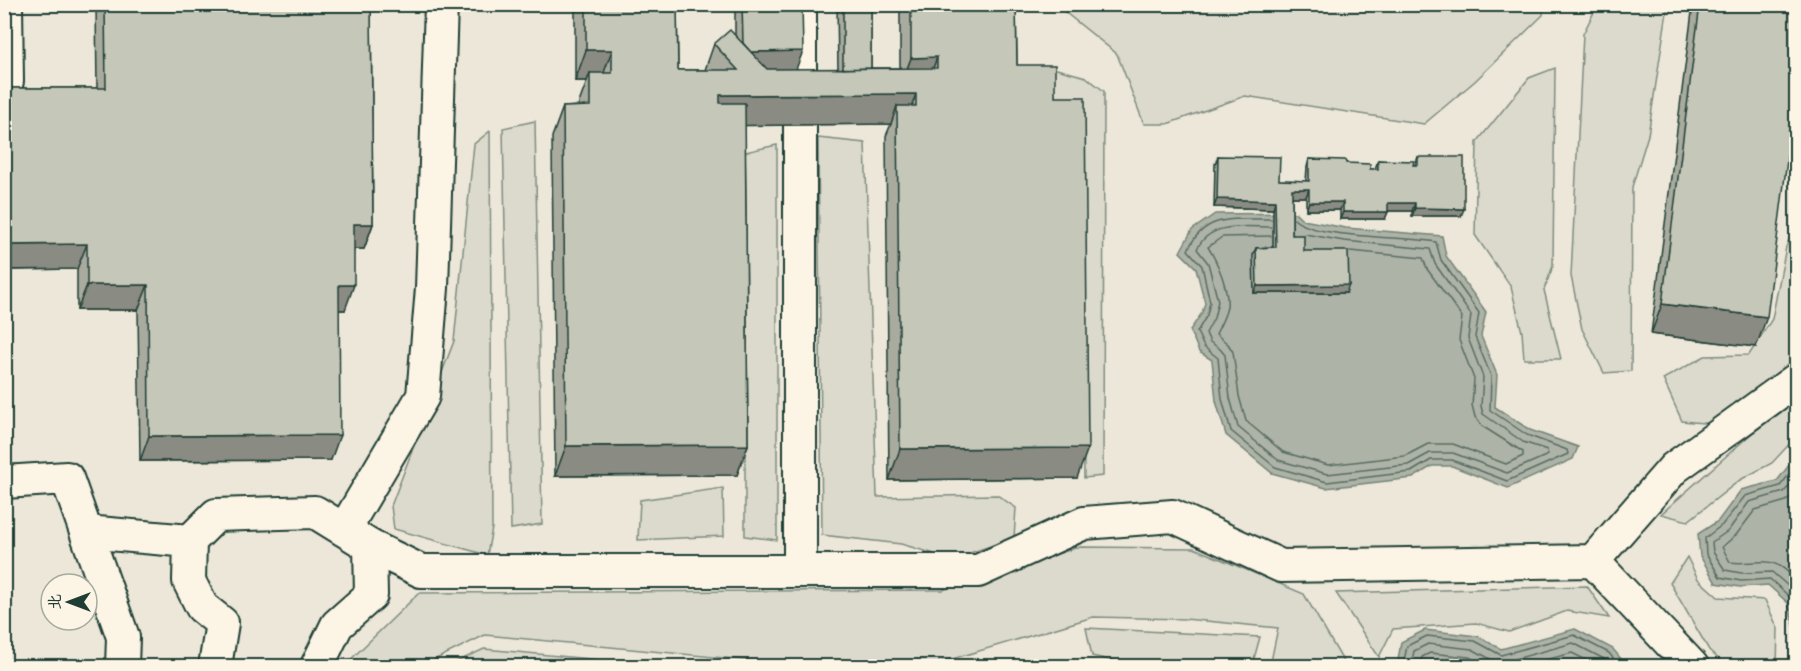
<svg xmlns="http://www.w3.org/2000/svg" width="1801" height="671" font-family="Itim,'LXGW WenKai TC',sans-serif">
  <style>
    .built { fill: #ece7d8; fill-rule: evenodd }
    .green { fill: #dcdacc; stroke: #7e8c80; stroke-width: 1.5 }
    .water { fill: #aeb3a7; stroke: #758479; stroke-width: 1.5 }
    .lines { fill: none; stroke-linecap: round; stroke-linejoin: round }
    .shore { stroke: #586c62; stroke-width: 1.5 }
    .minor-casing { stroke: #1f3d34; stroke-width: 36 }
    .minor { stroke: #fcf5e5; stroke-width: 32 }
    .wall { fill: #a9ab9f; stroke: #1f3d34; stroke-width: 1.5 }
    .shaded-wall { fill: #8a8b82; stroke: #1f3d34; stroke-width: 1.5 }
    .building { fill: #c5c7b9; stroke: #1f3d34; stroke-width: 1.5 }
  </style>
  <rect width="100%" height="100%" fill="#fcf5e5"/>
  <filter id="ink" filterUnits="userSpaceOnUse"><feTurbulence type="fractalNoise" baseFrequency=".0167" numOctaves="2"/><feDisplacementMap in="SourceGraphic" scale="12" xChannelSelector="R" yChannelSelector="G"/><feConvolveMatrix kernelMatrix="1 2 1 2 8 2 1 2 1" color-interpolation-filters="sRGB"/></filter>
  <g filter="url(#ink)">
    <path class="built" d="M4,5H1796V666H5ZM51,584H87V620H51Z"/>
    <path class="green" d="M1598,4L1668,5L1648,135L1632,187L1631,371L1604,373L1582,329L1571,276L1583,34Z
      M1056,5H1544L1543,15L1475,81L1424,124L1245,96L1167,124H1144L1117,54Z
      M1053,68L1086,77L1104,91L1103,476L1084,478L1081,121L1056,115Z
      M1555,68L1553,266L1544,290L1561,359H1524L1522,332L1511,287L1475,235L1477,142L1529,78Z
      M535,121L542,524L511,529L503,128Z
      M490,131L492,528L487,555L394,529L391,506L454,341L474,144Z
      M818,138L865,143L877,497L997,495L1016,508L1014,538L952,559L901,544L822,535Z
      M777,145V540L745,536V152Z
      M1796,223V361L1714,424L1682,421L1663,379L1705,356L1749,355L1772,319L1786,247Z
      M1796,401V437L1772,463L1740,480L1688,521L1661,514L1751,434Z
      M723,488L724,536L638,540L640,500Z
      M1079,547L1194,548L1304,594L1346,666H1270L1278,628L1185,619L1093,617L929,666H806L485,635L422,666H344L419,593L943,590Z
      M1687,557L1698,579L1718,597L1765,600L1778,629L1777,666H1726L1709,650L1670,583Z
      M1587,586L1609,618L1567,611L1509,632L1476,623L1393,629L1379,657L1336,593Z
      M1086,628L1260,637L1252,666H1137L1092,656Z
      M484,649L664,666H450L452,664Z"/>
    <path class="water" d="M1296,213L1303,220L1346,228L1442,236L1446,256L1486,312L1481,336L1497,375L1495,407L1530,430L1578,447L1573,459L1508,488L1452,466H1432L1413,478L1326,488L1272,473L1226,435L1216,401L1212,360L1199,352L1190,330L1202,313L1205,303L1196,268L1180,252L1192,230L1215,214Z
      M1796,456V634L1788,603L1768,585L1740,587L1716,583L1700,556L1698,534L1718,521L1741,490L1777,481Z
      M1575,629L1613,649L1627,666H1397L1401,642L1425,630L1477,636L1501,649Z"/>
    <g class="lines">
      <path class="shore" d="M1271,219C1236,220 1205,212 1188,250L1202,266L1210,302L1207,315L1197,332L1204,347L1218,358L1222,399L1231,431L1275,467L1327,482L1411,472L1431,460H1452L1507,481L1568,454L1567,450L1527,435L1490,410L1491,376L1475,337L1479,313L1441,260L1436,242C1404,236 1315,239 1294,219
        M1271,227C1245,227 1210,221 1197,249L1208,263L1218,301L1214,318L1206,333L1210,342L1220,349L1225,355L1230,398L1238,427L1278,460L1327,474L1408,465L1430,453H1453L1507,473L1548,455L1547,450L1523,442L1483,414L1481,406L1483,377L1468,338L1471,315L1435,264L1430,249L1344,241L1305,234
        M1271,236L1222,237L1208,247C1217,261 1229,289 1227,307C1225,317 1220,325 1216,334L1228,344L1233,352L1239,396L1246,421L1283,452L1328,465L1405,456L1428,444H1453L1506,464L1523,456V452L1482,426L1475,417L1472,405L1474,379L1459,340L1462,317L1427,269L1423,258L1350,251
        M1796,466L1780,486L1745,496L1722,525L1705,538L1706,554L1720,577L1741,581L1770,579L1792,599L1796,612
        M1796,478L1784,492L1749,502L1728,531L1712,542L1713,552L1725,570L1741,573L1772,572L1796,593
        M1796,492L1786,501L1755,510L1736,535L1722,547L1730,562C1745,565 1764,558 1778,565C1785,568 1791,575 1796,580
        M1403,666L1407,646L1427,636L1475,641L1501,655L1574,635L1609,653L1619,666
        M1411,666L1414,651L1428,644L1472,649L1494,661L1501,663L1573,643L1604,659L1610,666
        M1420,666L1422,657L1430,653L1469,657L1485,666
        M1523,666L1572,653L1598,666"/>
      <g class="minor-casing">
        <path id="minor" d="M800,4V569
          M4,81H7L6,4
          M4,482L67,478L123,637L122,666
          M344,530L423,396L432,288L441,4
          M86,532L190,541
          M1593,561L1692,666
          M215,666L222,623L202,607L189,581L190,541L216,515L315,512L370,546L421,571H978L1084,523L1173,516L1281,566L1593,561L1674,468L1796,380
          M317,666L337,625L371,595L370,546"/>
      </g>
      <use href="#minor" class="minor"/>
    </g>
    <path class="wall" d="M96,4H371L373,224L364,249H354L345,310H339L331,460L140,461L138,310H77V269L4,270V88H97Z
      M575,4H677L678,70H705L714,44L735,35V4H802L796,69H838L837,4H871V68H900V4H1016L1017,65L1055,97L1077,478L889,480L886,136L891,124L745,125L748,445L737,475L555,476L552,137L563,107L579,106V103L587,81H575Z
      M1693,4H1790L1756,347L1651,334Z
      M1218,156L1279,180L1306,181L1307,167L1309,159L1346,163L1370,169H1375L1378,160L1415,165L1418,157L1461,216H1412V211H1388L1385,219H1340V210H1306V197H1292V235L1304,251L1346,293H1254L1253,255L1256,248L1273,247V209L1214,207L1215,164Z"/>
    <path class="shaded-wall" d="M586,50H612L601,81L590,73L587,81H575Z
      M803,51L795,72L738,70L743,52Z
      M937,57L926,88H900L911,58Z
      M916,94L905,124L897,106L891,124L709,126L720,95Z
      M1292,189H1309L1306,197H1289Z
      M1217,199L1275,201L1273,209L1214,207Z
      M1309,202H1343L1340,210H1306Z
      M1388,203H1415L1412,211H1385Z
      M1415,208L1464,209L1461,216H1412Z
      M1343,212H1388L1385,219H1340Z
      M354,224H373L364,249H345Z
      M87,244L77,269L4,270V245Z
      M87,285H148L138,310H77Z
      M339,285H354L345,310H330Z
      M1349,285L1346,293H1254L1257,286Z
      M1662,304L1767,317L1756,347L1651,334Z
      M340,435L331,460L140,461L149,436Z
      M748,445L737,475L555,476L566,446Z
      M1088,448L1077,478L889,480L900,449Z"/>
    <path class="building" d="M105,4H371L373,224H354V285H339L340,435L149,436L148,285H87V244L4,245V88H106Z
      M586,4H677L678,70H738L714,44L730,30L767,69L937,68V57L911,58V4H1016L1017,65H1055V97H1085L1088,448L900,449L897,106H916V94L720,95V103H745L748,445L566,446L563,107L590,106V73H612V50H586Z
      M742,4H802L803,51L751,52L743,43Z
      M843,4H871V68L843,69Z
      M1700,4L1797,5V82L1767,317L1662,304Z
      M1218,156L1280,157L1279,180L1309,181V159L1345,160L1346,163L1370,164V169H1378V160L1414,161L1413,165H1418V157H1464V209L1415,208V203H1388V212H1343V202H1309V189H1292V235H1304V251H1348L1349,285L1257,286L1256,248L1276,247L1275,201L1217,199Z"/>
  </g>
  <rect width="1801" height="671" fill="none" stroke="#fcf5e5" stroke-width="24"/>
  <rect x="12" y="12" width="1777" height="647" fill="none" stroke="#1f3d34" stroke-width="2" filter="url(#ink)"/>
  <g transform="translate(69 602) rotate(270)"><circle r="28" fill="#fcf5e5" stroke="#a4ab9e" stroke-width="1.5"/>
  <path d="M0-4.5L10 22L0 15L-10 22Z" fill="#1f3d34"/>
  <text y="-9" font-size="16" font-weight="bold" text-anchor="middle" fill="#1f3d34">北</text>
  </g>
</svg>
